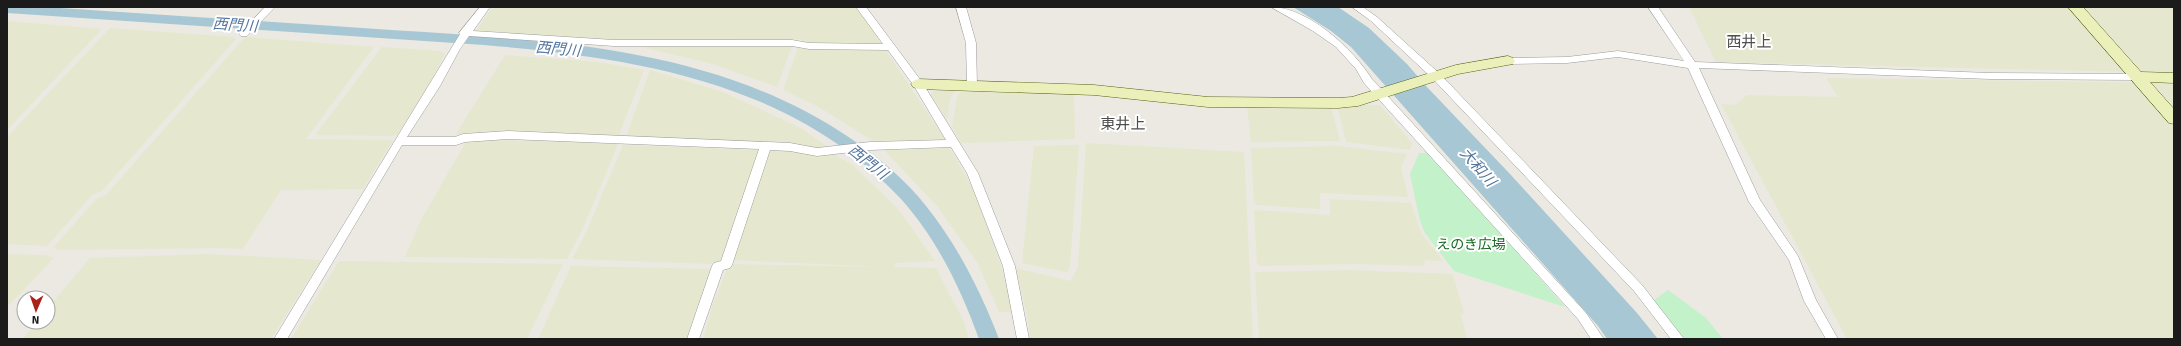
<svg xmlns="http://www.w3.org/2000/svg" width="2181" height="346" font-family="Signika,'Noto Sans JP',sans-serif">
  <style>
    .farmland { fill: #e5e8cf }
    .park { fill: #c3f1c9 }
    .water { fill: #a7c7d4 }
    .lines { fill: none; stroke-linecap: round; stroke-linejoin: round }
    .river { fill: #a7c7d4; fill-rule: evenodd }
    .street-casing { stroke: #9c9c9c; stroke-width: 1 }
    .secondary-casing { stroke: #556212; stroke-width: 1 }
    .street { fill: #fff; fill-rule: evenodd }
    .secondary { fill: #ebf0bb; fill-rule: evenodd }
    .labels { text-anchor: middle; stroke-width: 4; stroke-linejoin: round; paint-order: stroke }
    .park-label { font-size: 14px; fill: #186a23; stroke: #fff }
    .water-label { font-size: 15px; font-style: italic; fill: #54759e; stroke: #fff }
    .neighbourhood-label { font-size: 15px; fill: #4e4e4e; stroke: #fff }
  </style>
  <rect width="100%" height="100%" fill="#ebe9e2"/>
  <path class="farmland" d="M492,7H857L881,42L875,46L806,43L800,39L611,41L476,31Z
    M1689,7H2174V73L1716,62Z
    M7,21L102,29L7,130Z
    M110,28L233,37L236,39L102,191L92,195L47,246L7,244V137Z
    M245,37L374,47L306,139L393,140L363,189L281,190L243,249L219,248L59,250L53,248L96,199L106,195Z
    M689,45L792,46L777,87L713,64L646,48L648,46Z
    M382,47L441,51L445,54L429,85L398,134L393,136L315,135Z
    M798,48L838,50L885,49L944,138L940,142H887L872,140L817,106L783,90Z
    M505,55L598,62L644,70L619,135L456,134Z
    M650,70L723,92L801,128L829,148L626,137Z
    M1826,78L2174,83V339H1847L1721,104L1736,105L1747,95L1838,97Z
    M962,90L1074,95L1075,139L961,143L952,127L957,97Z
    M933,91H955L950,98L947,120L931,95Z
    M1337,105H1380L1412,143L1410,150L1346,142Z
    M1247,106H1331L1340,141L1251,142Z
    M467,140L611,142L618,144L584,226L567,259L405,257L421,220Z
    M1086,143L1244,152L1253,339H1030L1027,314L1015,268L1070,281L1078,268Z
    M623,145L761,150L724,260L715,264L572,259L587,230Z
    M1079,145L1070,266L1067,272L1022,263L1034,146Z
    M1337,146L1407,154L1401,167L1408,197L1320,193V209L1258,205L1254,203L1251,148Z
    M948,148L951,150L974,191L1001,265L1013,312H999L978,264L938,207L884,150Z
    M768,149L835,155L853,165L899,210L935,261L896,263L894,267L936,268L964,322L969,339H703L713,304L729,264L885,267L731,260Z
    M1330,199L1411,203L1421,233L1443,261L1425,260L1424,266L1354,264L1260,266L1257,264L1254,210L1330,215Z
    M7,254L45,255L54,258L7,307Z
    M208,254L321,260L271,339H23L37,322H48V308L90,258Z
    M339,261L563,264L527,339H291Z
    M571,266L713,269L689,339H538Z
    M1348,270L1453,274L1464,313L1461,314L1467,339H1259L1255,272Z"/>
  <path class="park" d="M1424,147L1565,307L1454,271L1425,233L1420,221L1410,174L1419,153H1425Z
    M1668,290L1706,318L1723,339H1685L1653,301Z"/>
  <path class="water" d="M1293,7H1338L1369,28L1407,64L1426,86L1510,174L1637,313L1658,339H1607L1598,326L1351,47L1331,31Z"/>
  <g class="lines">
    <path class="river" d="M7,7H45C160,15 276,22 391,30C549,40 714,46 850,138C878,157 905,179 926,206C958,246 981,292 999,339H979C961,289 937,239 901,199C791,81 635,58 484,45L7,13Z"/>
    <g class="street-casing">
      <path id="street" d="M265,7H275L247,36H241L239,34L241,32Z
        M480,7H490L473,31L614,40H792L809,43L883,44L856,7H866L922,82L978,173L1015,266L1029,339H1017L1003,266L967,173L951,147L870,150L817,156L790,151L770,150L732,265L730,268L723,270L699,339H687L712,266L714,263L721,261L759,149L508,139L465,142L456,145H402L287,339H274L460,34L459,33ZM469,36L614,46H792L809,49L888,50L914,86L946,140L870,142L817,148L790,143L508,131L463,134L455,137H407L440,86L460,49Z
        M956,7H966L976,43L977,86L972,89L967,86L966,43Z
        M1271,7C1308,7 1353,49 1372,79L1586,313L1604,339H1591L1578,319L1364,83L1356,69L1336,47L1313,31Z
        M1352,7H1363L1377,17L1440,74L1642,285L1684,339H1671L1634,291L1432,78L1371,21Z
        M1648,7H1658L1695,62L1990,73L2138,74L2143,77L2138,80L1990,79L1699,68L1760,200L1798,256L1816,300L1838,339H1826L1804,301L1789,260L1749,202L1688,68L1618,57L1567,63L1508,64L1503,61L1508,58L1567,57L1618,51L1684,61Z"/>
    </g>
    <g class="secondary-casing">
      <path id="secondary" d="M2068,7H2083L2141,72L2174,73V83L2150,82L2174,109V124L2169,123Z
        M1508,56L1513,58L1515,61L1513,64L1458,74L1358,106L1338,108L1208,107L1094,95L918,89L913,87L911,84L913,81L918,79L1094,85L1208,97L1338,98L1352,97L1456,65Z"/>
    </g>
    <use href="#street" class="street"/>
    <use href="#secondary" class="secondary"/>
  </g>
  <g class="labels">
    <g class="park-label">
      <text x="1471" y="249">えのき広場</text>
    </g>
    <g class="water-label">
      <text transform="translate(235 25) rotate(4)" y="5">西門川</text>
      <text transform="translate(558 49) rotate(5)" y="5">西門川</text>
      <text transform="translate(868 162) rotate(39)" y="5">西門川</text>
      <text transform="translate(1478 167) rotate(49)" y="5">大和川</text>
    </g>
    <g class="neighbourhood-label">
      <text x="1749" y="47">西井上</text>
      <text x="1123" y="129">東井上</text>
    </g>
  </g>
  <rect width="2181" height="346" fill="none" stroke="#1b1b1b" stroke-width="16"/>
  <g transform="translate(36 310) rotate(182)"><circle r="19" fill="#ffffff" stroke="#a4a4a4"/>
  <path d="M0-3L7 15L0 10L-7 15Z" fill="#ae2118"/>
  <text y="-6" font-size="11" font-weight="bold" text-anchor="middle" fill="#1b1b1b">N</text>
  </g>
</svg>
